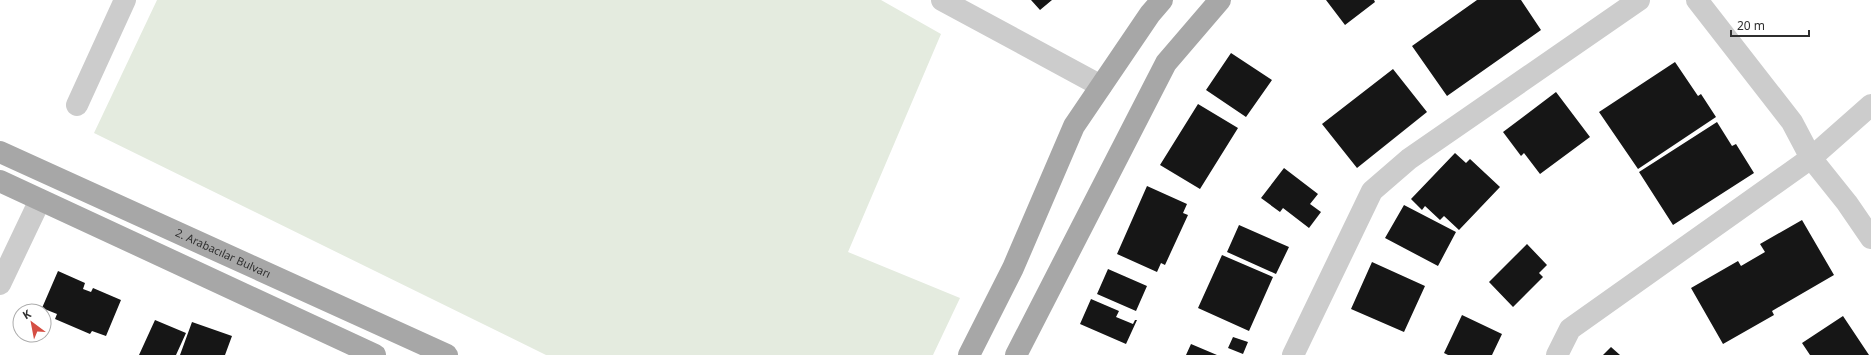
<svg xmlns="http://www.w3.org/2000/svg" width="1871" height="355" font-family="'Noto Sans',sans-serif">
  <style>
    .green { fill: #e4ebdf }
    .building { fill: #161616 }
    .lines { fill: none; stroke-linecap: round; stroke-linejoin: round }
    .minor { stroke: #ccc; stroke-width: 22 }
    .major { stroke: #a7a7a7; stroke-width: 22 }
    .labels { text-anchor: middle; stroke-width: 4; stroke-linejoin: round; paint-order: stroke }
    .street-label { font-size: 11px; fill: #2f2f2f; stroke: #fff }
  </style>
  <rect width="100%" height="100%" fill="#fff"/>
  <path class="green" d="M157,0H881L941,34L848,252L960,298L933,355H546L94,133Z"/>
  <path class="building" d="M1031,0H1052L1040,10Z
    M1326,0H1374L1375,2L1345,25Z
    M1477,0H1521L1541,30L1447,96L1412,46Z
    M1231,53L1272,80L1246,117L1206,90Z
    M1675,62L1698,96L1701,94L1716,117L1638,169L1599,112Z
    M1393,69L1427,112L1357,168L1322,124Z
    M1556,92L1590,137L1540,174L1524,153L1521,156L1503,132Z
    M1198,104L1238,128L1200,189L1160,165Z
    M1717,122L1732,146L1736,144L1754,173L1673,225L1639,172Z
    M1455,153L1466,163L1470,159L1500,187L1459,230L1444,216L1440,220L1425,206L1422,210L1411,199Z
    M1284,168L1318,194L1310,204L1321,212L1309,228L1283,208L1280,212L1261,198Z
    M1147,186L1187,204L1183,213L1188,215L1165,265L1161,263L1157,272L1117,254Z
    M1404,205L1456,232L1438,266L1385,238Z
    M1802,220L1834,275L1772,311L1774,315L1723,344L1691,288L1738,261L1741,266L1765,252L1760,244Z
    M1239,225L1289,247L1276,274L1227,252Z
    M1527,244L1547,265L1539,273L1543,277L1513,307L1489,282Z
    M1222,255L1273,277L1249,331L1198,308Z
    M1372,262L1425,286L1404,332L1351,309Z
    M1108,269L1147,286L1136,311L1097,294Z
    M58,271L85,283L83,289L91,292L93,288L121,300L106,336L92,331L90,334L55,319L57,314L42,308Z
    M1091,299L1119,311L1116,317L1133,324L1135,320H1137L1126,344L1080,324Z
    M1462,315L1502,334L1492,355H1448L1444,353Z
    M1843,316L1869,355H1810L1802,343Z
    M155,320L186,333L176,355H139Z
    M192,322L232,336L225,355H180Z
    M1233,337L1248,342L1243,354L1228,348Z
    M1191,344L1217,355H1186Z
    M1611,347L1620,355H1603Z"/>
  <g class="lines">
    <path class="minor" d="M942,0L1101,86
      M1697,0L1792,122L1811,158L1847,203L1871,238
      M77,105L125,0
      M0,284L40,200
      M1293,355L1372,191L1409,159L1639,0
      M1557,355L1570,329L1811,158L1871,105"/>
    <g class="major">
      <path id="s1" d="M0,152L447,355"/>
      <path d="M0,181L375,355"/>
      <path d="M969,355L1013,268L1074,126L1150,14L1162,0"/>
      <path d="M1016,355L1166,63L1220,0"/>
    </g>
  </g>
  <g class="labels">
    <g class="street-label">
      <text dy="4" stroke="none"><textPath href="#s1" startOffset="245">2. Arabacılar Bulvarı</textPath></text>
    </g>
  </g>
  <g transform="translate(32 323) rotate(328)"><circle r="19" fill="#ffffff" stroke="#acacac"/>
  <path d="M0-3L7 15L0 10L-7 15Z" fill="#d54e43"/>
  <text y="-6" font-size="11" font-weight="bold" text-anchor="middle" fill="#2f2f2f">K</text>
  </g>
  <path d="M1731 30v6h78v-6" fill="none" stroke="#2f2f2f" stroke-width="2"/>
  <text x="1737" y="30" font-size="12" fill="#2f2f2f" stroke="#ffffff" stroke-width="3" paint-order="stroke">20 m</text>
</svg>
